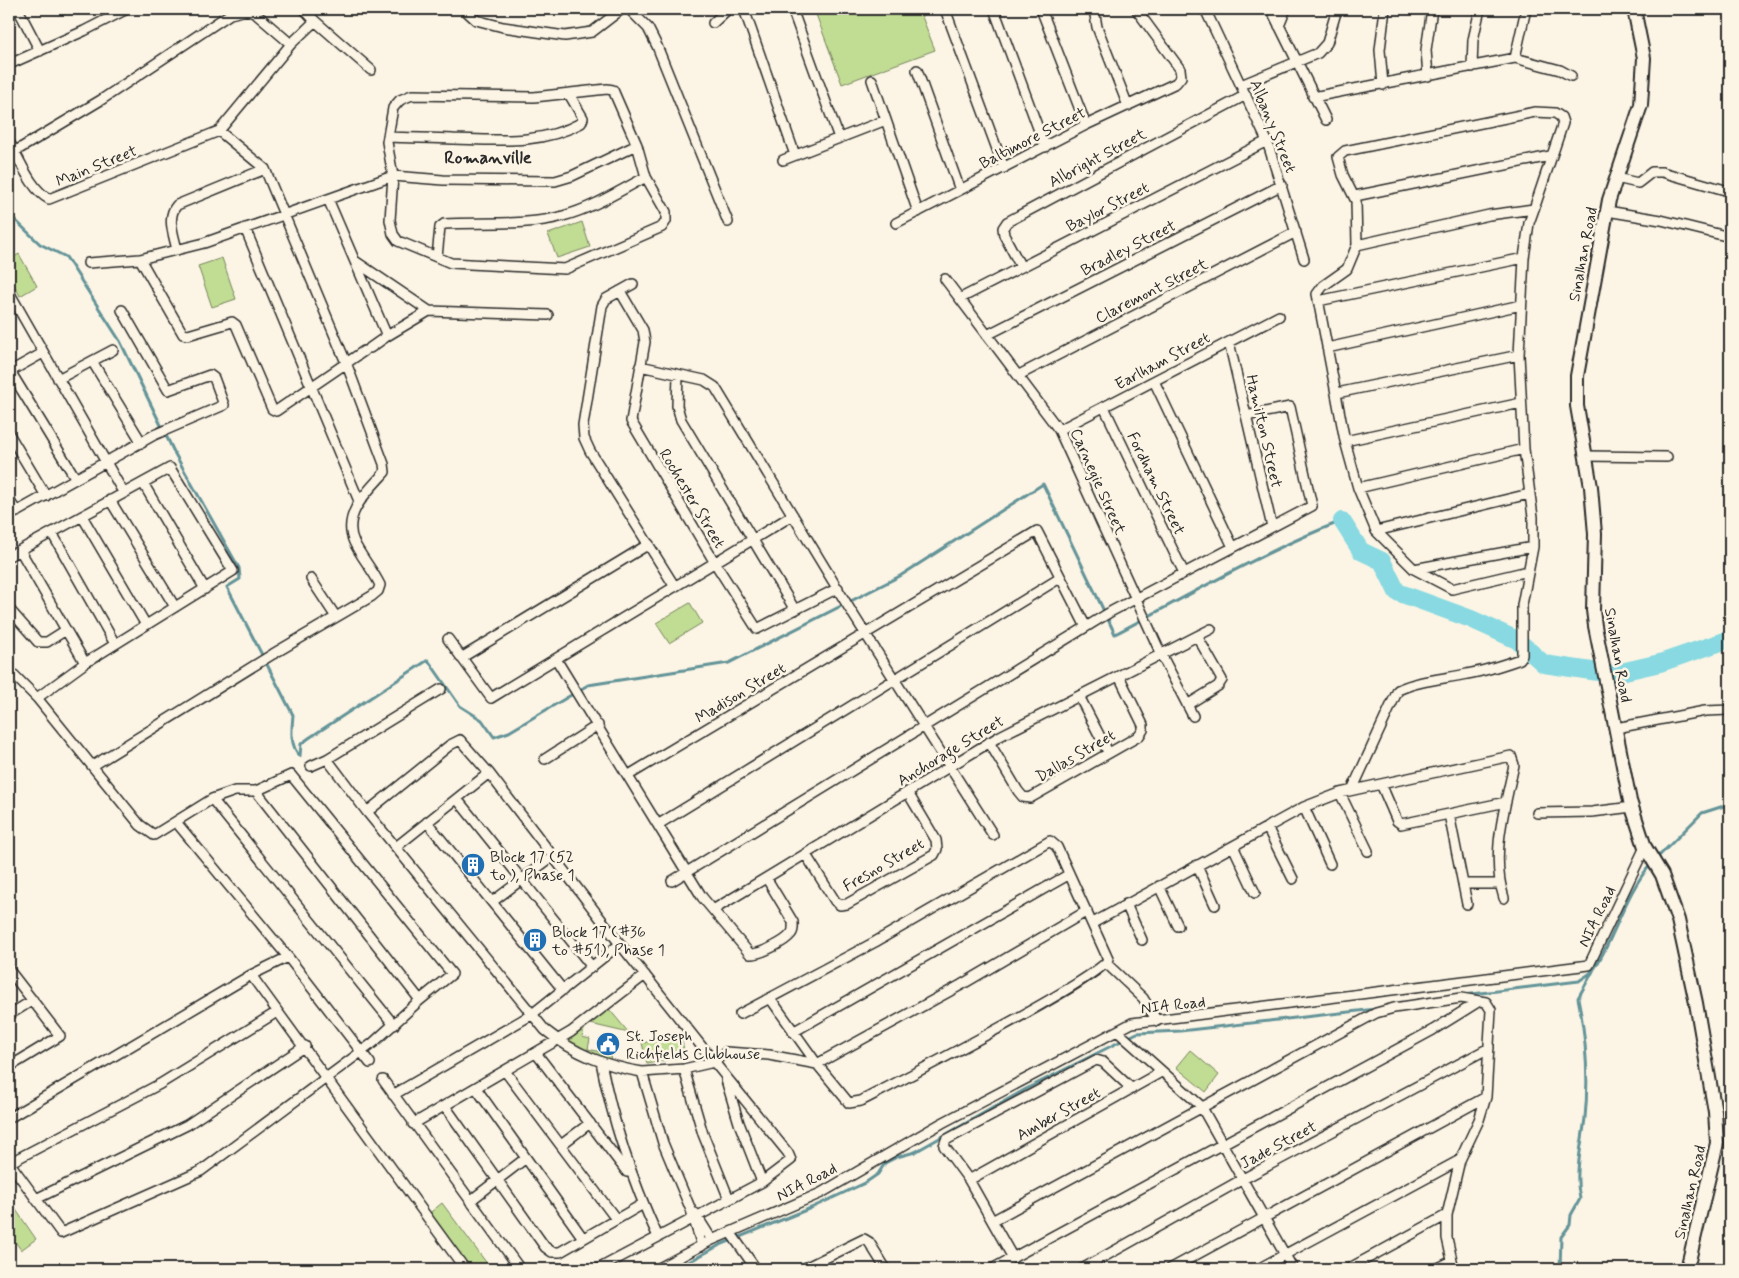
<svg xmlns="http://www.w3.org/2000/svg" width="1739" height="1278" font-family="Mynerve,sans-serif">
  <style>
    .green { fill: #c1dc93; stroke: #76845f }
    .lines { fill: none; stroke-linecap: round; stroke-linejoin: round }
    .stream { stroke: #639398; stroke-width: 3 }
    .river { stroke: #88d9e1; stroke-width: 18 }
    .street-casing { stroke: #2b2b2b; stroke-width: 12 }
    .secondary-casing { stroke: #2b2b2b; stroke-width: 16 }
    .street { stroke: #fcf5e5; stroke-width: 9 }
    .secondary { stroke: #fcf5e5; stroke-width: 12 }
    .labels { text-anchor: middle; stroke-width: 5; stroke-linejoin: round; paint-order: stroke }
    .street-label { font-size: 16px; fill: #2b2b2b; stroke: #fcf5e5 }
    .poi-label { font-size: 16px; fill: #2b2b2b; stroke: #fcf5e5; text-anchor: start }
    .neighbourhood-label { font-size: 18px; font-weight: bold; fill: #2b2b2b; stroke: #fcf5e5 }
  </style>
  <rect width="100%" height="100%" fill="#fcf5e5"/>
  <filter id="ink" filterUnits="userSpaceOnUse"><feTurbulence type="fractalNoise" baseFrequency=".02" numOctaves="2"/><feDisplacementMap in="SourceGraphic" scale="10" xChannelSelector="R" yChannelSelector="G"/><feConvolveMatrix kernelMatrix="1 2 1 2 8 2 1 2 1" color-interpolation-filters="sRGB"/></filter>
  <g filter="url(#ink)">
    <path class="green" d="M814,9H919L935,50L842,84Z
      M582,222L590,247L557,258L548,234Z
      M19,254L37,286L20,296L9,275V260Z
      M222,258L236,299L212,307L198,266Z
      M690,603L702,623L669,643L656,623Z
      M604,1003L629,1033L586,1023L582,1037L590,1039L588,1049L610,1054L611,1061L593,1055L588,1049L580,1051L560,1038Z
      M681,1035L685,1056L647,1064L642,1043Z
      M1190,1050L1219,1075L1206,1092L1176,1067Z
      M442,1203L491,1269H467L426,1216Z
      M12,1204L36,1239L21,1250L9,1233V1206Z"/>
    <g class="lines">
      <path class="stream" d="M9,214L40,244L66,257L120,341L175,454L239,568L240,579L227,587L293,715C292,728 289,745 300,756L301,744L309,738L428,660L460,706L482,720L494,737L509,732L588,685L729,663L900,576L1043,484L1115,634C1190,595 1263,551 1342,521
        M1656,859L1702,813L1730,804
        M1464,995L1579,981C1584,977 1591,974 1594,969C1616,936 1624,894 1652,863
        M676,1269L720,1245L811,1208L865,1183L878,1174L885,1163L897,1157L915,1152L1026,1089L1137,1033L1180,1031L1376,1009
        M1560,1269L1561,1237L1570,1225L1571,1215L1580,1199C1574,1173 1582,1144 1585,1118C1589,1078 1586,1037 1578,998L1593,971"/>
      <path class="river" d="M1342,521L1361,551L1382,561L1397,592L1471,619L1517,640L1544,664L1612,674L1660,663L1730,639"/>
      <g class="street-casing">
        <path id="street" d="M18,9L40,51
          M464,9L476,20L503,27L565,36L592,32L622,9
          M629,9L648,28L657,46L728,222
          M744,9L795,155
          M792,9L839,138
          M945,9L1004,168
          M994,9L1045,147
          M1041,9L1086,125
          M1094,9L1097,27L1128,106
          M1205,9L1267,141L1304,259
          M1271,9L1326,120
          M315,21L371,70
          M713,23L728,9
          M1279,26L1286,9
          M1515,58L1560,70L1571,76
          M12,63L84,31L127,9
          M1472,67L1473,40L1480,9
          M917,70L960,190
          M1428,76L1426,50L1432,9
          M872,80L918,212
          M1241,85L1318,53L1327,43L1337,9
          M1383,85L1380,50L1385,9
          M607,89L613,90L637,145L646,177L666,212V221L662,227L565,269L451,263L398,241L393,234L390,220L393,176L387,142L393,108L400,100L412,95L534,97Z
          M1313,97L1515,58L1526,9
          M388,137C410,138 431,138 453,139C497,140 541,145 581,123L583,118L569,94
          M9,142C20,159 30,189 49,199L219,131L291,44L315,21L304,9
          M9,155L101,100L230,14L247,10L256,14L291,44
          M783,160L886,120
          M1616,178L1638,183L1652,172H1662L1725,190
          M1355,196L1550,156
          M328,199L387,336
          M1607,211L1661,220L1730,237
          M896,223L1086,125L1176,83L1181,77L1180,69L1136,9
          M245,228L359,501
          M1357,245L1489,215L1534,209L1563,123L1561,117L1555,113L1535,112L1345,151L1338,157L1343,175L1356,201L1357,245L1347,269L1323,286L1317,294L1345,441L1358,488L1376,531L1414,569L1452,589L1528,571
          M177,250C174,235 166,217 177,205L265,169
          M437,257L440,227L444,224C480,222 530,226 563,216C593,208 619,191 646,177
          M140,259L183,334L188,335L232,322L236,325L272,409L276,411L364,351
          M355,261L429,311
          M88,263L140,259L204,243L393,176L443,180L555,181L572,176L637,145
          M1021,267L1004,235L1003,228L1007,222L1246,95
          M945,279L1059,430L1161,654L1193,716
          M633,284L606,299L602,306L583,425L584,438L590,451L675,587
          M620,291L643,330L645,342L631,421L715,563L757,629L838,588
          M9,292L123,492
          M961,298L1267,141
          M1318,301L1524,258
          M987,335L1282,185
          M1229,342L1272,527
          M370,348L387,336L429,311L548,315
          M1327,348L1521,305
          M92,361L142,443
          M640,366L704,380L715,387L851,611L993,835
          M10,371L76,479
          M9,372L43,353
          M678,375L677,406L681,420L795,610
          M1019,375L1296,232
          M58,379L113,350
          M1154,381L1233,547
          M1337,393L1519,355
          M1104,407L1184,573
          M1059,430L1279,316
          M9,434L46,496
          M1345,441L1521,403
          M1585,456L1667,457
          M143,483L205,589
          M1358,488L1524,449
          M9,500L17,512
          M110,500L175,607
          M9,516L154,435L224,405L214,378L210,375L168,390L122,310
          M82,516L146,625
          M1376,531L1529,494
          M52,533L115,644
          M20,550L85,663
          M9,556L170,468L233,571L85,663L37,698
          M1414,569L1533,547
          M311,579L336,617
          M9,609L38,642H47L66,630
          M448,639L491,698L793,515
          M461,658L649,544
          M556,659L702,897L750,954C759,955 785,942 791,934C794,931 793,926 793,922L767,879
          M9,670L37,698L140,825L154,835L212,799L235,791H256L291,775L452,974L420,1000L373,1043L201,1171L61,1233L9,1162
          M1079,696L1108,752
          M1187,705L1218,686L1222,680L1197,636
          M1616,728L1705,711L1730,710
          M989,742L1018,791L1023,797L1030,798L1139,736L1143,730V725L1119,676
          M327,759L367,812L545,1030C575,1054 605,1066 642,1072
          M545,759L598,725
          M94,765L273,654L372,596L378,591L380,585C373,570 361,557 354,542C341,514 369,490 385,472L384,464L347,365L265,169L219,131
          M311,766L327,759L441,689
          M629,775L1037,531L1086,627
          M1352,790L1398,690C1419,680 1444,679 1467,674C1485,671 1503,665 1520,659L1522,655V605L1533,547V517L1524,449L1519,355L1524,258L1529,223L1534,209
          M256,791L420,1000
          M1340,793L1368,851
          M212,799L394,1025
          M457,799L592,967
          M1304,807L1330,864
          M367,812L450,745L460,740L489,773L620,944L714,1062L726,1052L769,1055L817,1064L849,1103L861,1101C890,1086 1107,975 1108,959L1057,847L1050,841L875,942L740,1014
          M1537,813L1592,812L1632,807
          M1449,814L1506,802
          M176,822L288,957L370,1063
          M427,822L563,990
          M659,824L1060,578
          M1267,827L1293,879
          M1233,846L1255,893
          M396,847L489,773
          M806,855L835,901L840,905L847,904L934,855L937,849L936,840L908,793
          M1197,865L1215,905
          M672,881L1112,611L1312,506L1290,407L1246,416
          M1463,884L1467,904
          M1499,884H1463L1449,814L1401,824L1397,821L1381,784L1511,756L1514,765C1505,807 1490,855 1504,898
          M1159,886L1178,926
          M492,902L553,856
          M1126,904L1142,940
          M713,910L1000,736L1211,629
          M1093,923L1304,807L1340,793L1381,784
          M1107,964L1143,998L1157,1021
          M9,970L60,1036L9,1067
          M251,975L465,1269
          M770,998L817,1064L961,985L1087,911
          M9,1015L33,1000
          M1117,1031L1201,1106L1293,1269
          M793,1032L1068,875
          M536,1053L627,1172
          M601,1062C613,1124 632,1180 658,1237
          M684,1069L703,1134L729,1199
          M505,1071L616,1219
          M383,1080L520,1269
          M726,1080L739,1123L762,1182
          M476,1088L583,1238
          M393,1095L531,1015L620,944
          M445,1106L545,1247L552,1252H560L643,1204
          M9,1118L251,975L288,957
          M413,1124L571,1032L645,975
          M561,1145L590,1123
          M9,1163L160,1084L277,1012
          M969,1180L1161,1072
          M36,1199L187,1125L305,1046
          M470,1201L526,1158
          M695,1213L712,1240
          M992,1221L1376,1013L1394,1008L1461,998L1486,1002L1491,1010L1486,1097L1479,1120L1460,1160L1447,1215V1238L1454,1269
          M730,1232L756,1269
          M1013,1258L969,1180L944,1146L946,1140L1096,1060L1103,1062L1132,1089
          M598,1269L762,1182L791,1160L788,1153L714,1062L684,1069L642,1072L663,1143L691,1210L702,1246
          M657,1269L712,1240L821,1193L942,1123L1132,1023L1589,965L1645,847
          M803,1269L864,1239L869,1242L886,1269
          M992,1269L1433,1030L1478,1002
          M1082,1269L1243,1179L1489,1048
          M1170,1269L1486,1097
          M1258,1269L1460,1160
          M1348,1269L1447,1215
          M1436,1269L1452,1261"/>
      </g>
      <g class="secondary-casing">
        <path id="secondary" d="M1634,9L1644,58L1641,105L1609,200L1577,376V406L1591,487L1595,534L1593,610L1595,626L1630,801L1645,847L1662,875L1678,920L1696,1003L1715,1112L1717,1143L1687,1269"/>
      </g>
      <use href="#street" class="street"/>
      <use href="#secondary" class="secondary"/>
    </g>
  </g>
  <defs>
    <g id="building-disc" transform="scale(1.25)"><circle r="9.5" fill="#1f6fb2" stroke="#fcf5e5"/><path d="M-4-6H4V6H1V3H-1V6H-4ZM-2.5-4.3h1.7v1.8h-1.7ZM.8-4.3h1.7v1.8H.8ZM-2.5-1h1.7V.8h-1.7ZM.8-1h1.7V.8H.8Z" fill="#fff"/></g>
    <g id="civic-disc" transform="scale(1.25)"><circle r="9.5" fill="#1f6fb2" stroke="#fcf5e5"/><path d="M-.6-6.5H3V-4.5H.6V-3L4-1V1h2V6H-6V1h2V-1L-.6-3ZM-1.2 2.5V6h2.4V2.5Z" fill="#fff"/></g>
  </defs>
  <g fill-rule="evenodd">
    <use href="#building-disc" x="473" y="865"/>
    <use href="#building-disc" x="535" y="940"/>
    <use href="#civic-disc" x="608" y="1044"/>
  </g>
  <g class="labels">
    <g class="street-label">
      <text transform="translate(1274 126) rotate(68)" y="6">Albany Street</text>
      <text transform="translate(1032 137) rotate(-27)" y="6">Baltimore Street</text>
      <text transform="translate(1097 157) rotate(-28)" y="6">Albright Street</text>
      <text transform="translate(96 165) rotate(-22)" y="6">Main Street</text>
      <text transform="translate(1107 206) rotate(-27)" y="6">Baylor Street</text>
      <text transform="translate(1128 247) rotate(-27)" y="6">Bradley Street</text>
      <text transform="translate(1582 254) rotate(-79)" y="6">Sinalhan Road</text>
      <text transform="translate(1151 290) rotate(-27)" y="6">Claremont Street</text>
      <text transform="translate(1162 360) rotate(-28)" y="6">Earlham Street</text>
      <text transform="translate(1265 431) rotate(77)" y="6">Hamilton Street</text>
      <text transform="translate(1099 481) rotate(66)" y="6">Carnegie Street</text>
      <text transform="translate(1157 483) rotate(64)" y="6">Fordham Street</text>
      <text transform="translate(693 498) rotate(59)" y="6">Rochester Street</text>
      <text transform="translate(1619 655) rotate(80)" y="6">Sinalhan Road</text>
      <text transform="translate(740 692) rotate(-31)" y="6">Madison Street</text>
      <text transform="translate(950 750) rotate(-31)" y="6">Anchorage Street</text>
      <text transform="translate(1075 755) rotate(-30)" y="6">Dallas Street</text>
      <text transform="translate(883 864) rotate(-30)" y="6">Fresno Street</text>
      <text transform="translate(1596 916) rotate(-64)" y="6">NIA Road</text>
      <text transform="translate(1173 1004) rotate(-6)" y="6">NIA Road</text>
      <text transform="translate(1058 1113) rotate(-29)" y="6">Amber Street</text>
      <text transform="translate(1278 1144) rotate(-28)" y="6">Jade Street</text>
      <text transform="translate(806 1181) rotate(-27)" y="6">NIA Road</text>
      <text transform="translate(1689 1192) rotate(-77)" y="6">Sinalhan Road</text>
    </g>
    <g class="poi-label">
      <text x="490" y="862">Block 17 (52<tspan x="490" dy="18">to ), Phase 1</tspan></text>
      <text x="552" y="937">Block 17 (#36<tspan x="552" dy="18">to #51), Phase 1</tspan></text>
      <text x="626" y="1041">St. Joseph<tspan x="626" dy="18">Richfields Clubhouse</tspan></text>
    </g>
    <g class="neighbourhood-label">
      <text x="488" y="163">Romanville</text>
    </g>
  </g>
  <rect width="1739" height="1278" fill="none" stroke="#fcf5e5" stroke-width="30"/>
  <rect x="15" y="15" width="1709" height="1248" fill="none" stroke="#2b2b2b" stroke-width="2" filter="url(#ink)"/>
</svg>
